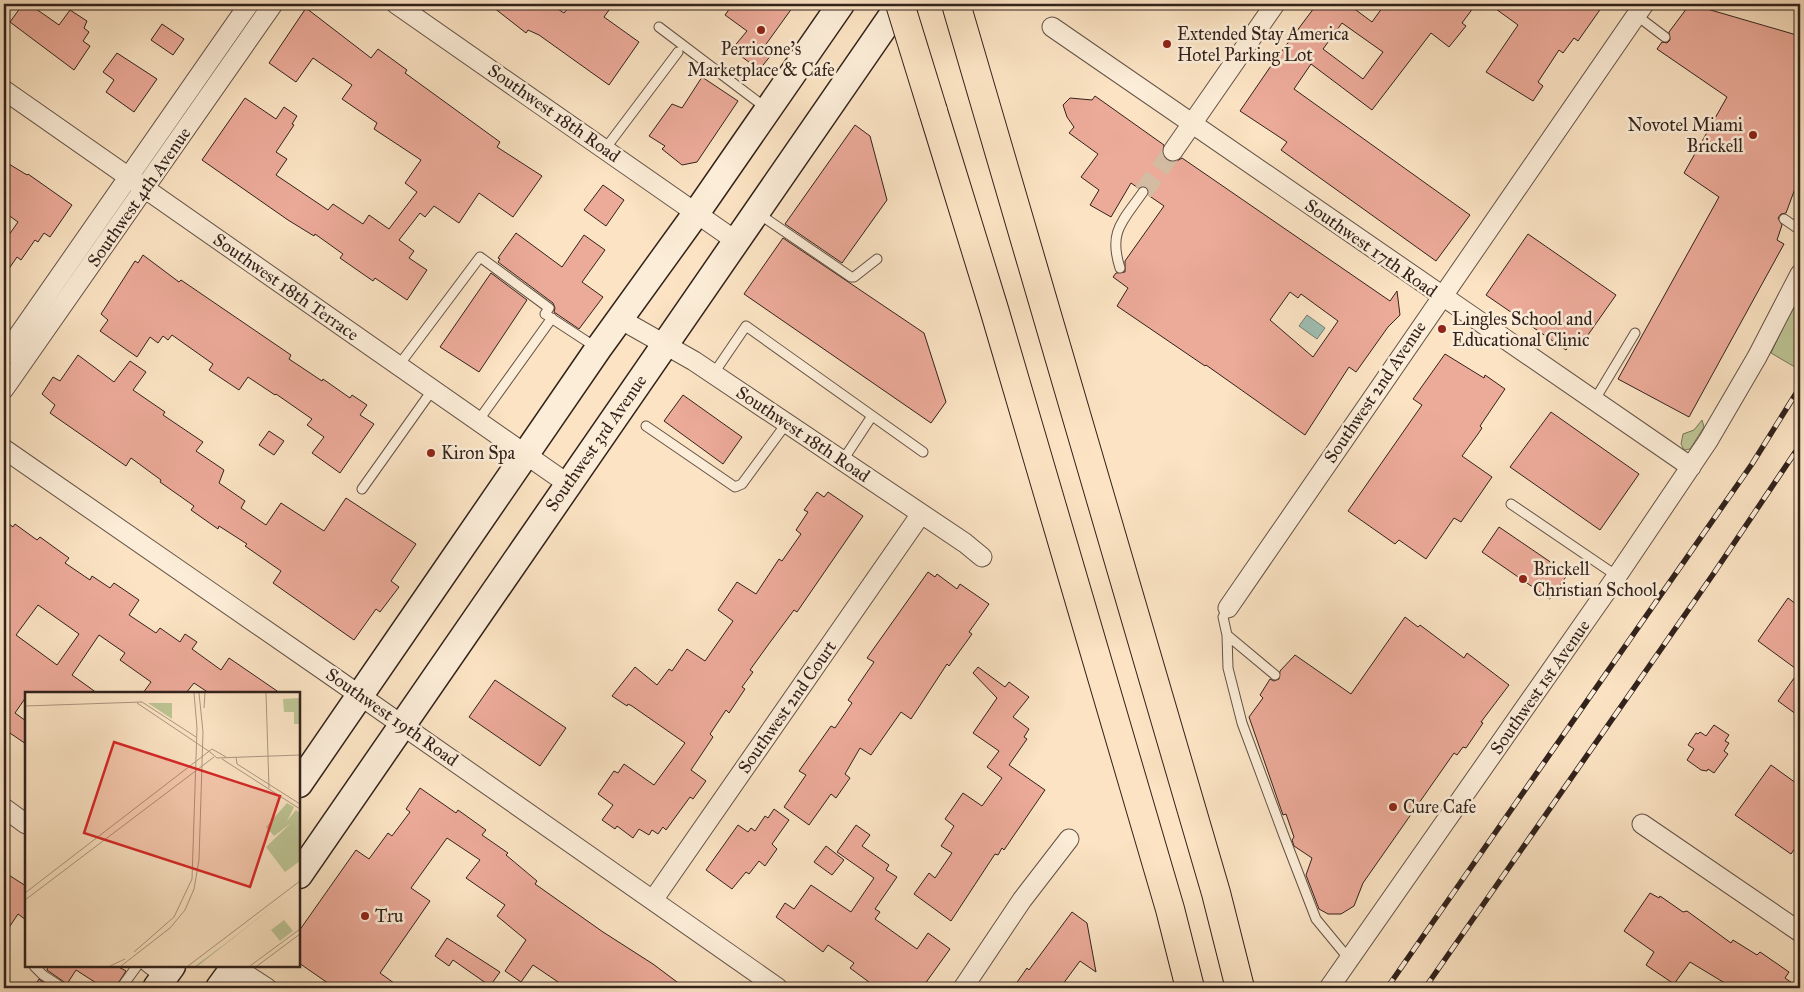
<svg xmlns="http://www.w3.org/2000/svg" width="1804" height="992" font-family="'IM FELL Great Primer',serif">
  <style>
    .green { fill: #bdc494; stroke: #787358 }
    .water { fill: #9fbeb2; stroke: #738076 }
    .building { fill: #ecaa99; stroke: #32221c; fill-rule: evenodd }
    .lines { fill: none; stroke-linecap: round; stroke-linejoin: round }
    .minor-tunnel { stroke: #d3bca2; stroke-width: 19; stroke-dasharray: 19 9; stroke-linecap: butt }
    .service-casing { stroke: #645246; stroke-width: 11 }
    .minor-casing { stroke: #645246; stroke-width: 21 }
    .secondary-casing { stroke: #32221c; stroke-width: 29 }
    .motorway-casing { stroke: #32221c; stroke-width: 30 }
    .service { stroke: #fcedd8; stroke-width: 9 }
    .minor { stroke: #fcedd8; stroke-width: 19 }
    .secondary { stroke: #fcedd8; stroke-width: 26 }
    .motorway { stroke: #fbe3c3; stroke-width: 28 }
    .rail-casing { stroke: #32221c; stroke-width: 5.5 }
    .rail { stroke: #fcedd8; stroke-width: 4; stroke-dasharray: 11; stroke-linecap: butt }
    .motorway-bridge-casing { stroke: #32221c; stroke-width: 30; stroke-linecap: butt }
    .motorway-bridge { stroke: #fbe3c3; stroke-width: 28 }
    .poi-dot { fill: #8f2418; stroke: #fcedd8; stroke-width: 2 }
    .labels { text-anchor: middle; stroke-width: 5; stroke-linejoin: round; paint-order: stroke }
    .poi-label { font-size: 18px; fill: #32221c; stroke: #fcedd8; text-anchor: start }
    .street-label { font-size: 18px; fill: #32221c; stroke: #fcedd8 }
    .inset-road { fill: none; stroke: #ab9680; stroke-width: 1 }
    .view { fill: #d62828; fill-opacity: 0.15; stroke: #d62828; stroke-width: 2.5 }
    .inset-edge { fill: none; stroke: #32221c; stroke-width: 2.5 }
  </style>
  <rect width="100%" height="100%" fill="#fbe3c3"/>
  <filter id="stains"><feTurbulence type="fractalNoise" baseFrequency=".004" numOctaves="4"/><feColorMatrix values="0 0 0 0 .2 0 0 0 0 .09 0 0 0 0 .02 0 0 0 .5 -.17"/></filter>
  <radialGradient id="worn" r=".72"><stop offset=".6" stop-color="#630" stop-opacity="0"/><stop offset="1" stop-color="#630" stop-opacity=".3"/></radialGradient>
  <path class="green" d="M1800,291V370L1771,353Z
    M1702,420L1704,427L1690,449L1684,450L1681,444L1683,434L1694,430Z"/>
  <path class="water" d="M1307,315L1325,328L1317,339L1299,326Z"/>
  <path class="building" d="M23,4H29L59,25L70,10L87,21L84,28L89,32L83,41L90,46L74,70L10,22Z
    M489,4H550L564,13L571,4H600L609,10L604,17L639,42L609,85L539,35L528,30L526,33Z
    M733,4H795L764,47L772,54L759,70L732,49L747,31L725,15Z
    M1317,4H1348L1372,22L1385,4H1476L1462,23L1466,26L1449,47L1431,33L1372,110L1311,64L1294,89L1470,215L1436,261L1281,150L1287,142L1240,111L1275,60ZM1342,23L1383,52L1363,79L1323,49Z
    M1489,4H1604L1578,41L1574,38L1563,53L1559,50L1538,82L1543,86L1533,101L1486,72L1518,25Z
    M1690,4L1800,36V175L1786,213L1781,214L1778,218L1782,225L1777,240L1784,244L1689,417L1618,379L1719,197L1684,173L1727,97L1657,49L1662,42L1667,43L1670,40L1669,32Z
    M306,8L371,58L378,49L407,70L405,73L500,142L497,147L542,176L513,217L479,193L459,223L434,206L425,217L420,213L399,240L414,251L409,258L427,270L407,300L375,278L373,281L340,258L343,254L315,234L314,236L288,220L202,160L245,98L276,119L284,107L297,116L292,124L294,125L276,152L287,159L276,175L328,210L333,204L363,224L369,215L389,229L417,192L405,183L421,160L374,129L377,123L342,99L352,85L313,58L296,82L269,63Z
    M162,24L184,39L173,55L151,40Z
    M117,53L157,79L134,112L106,92L114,80L103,72Z
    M702,77L738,101L697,162L682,165L662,149L665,146L649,136L672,104L682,108Z
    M1095,96L1164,145L1163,155L1167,160L1177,161L1182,158L1390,301L1397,291L1400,315L1388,327L1356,372L1349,367L1305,435L1206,365L1205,366L1117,306L1128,288L1113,277L1116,273L1125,272V261L1164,206L1148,195L1149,190L1146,187L1138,188L1131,183L1111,217L1090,205L1099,190L1081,177L1098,154L1069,133L1074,127L1067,117L1063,105L1070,98L1092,100ZM1290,292L1298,298L1301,294L1338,321L1313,357L1270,320Z
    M855,125L870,136L887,200L842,263L785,224Z
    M4,161L27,175L28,174L72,205L50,237L44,233L38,242L35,240L21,260L17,257L4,276V242L18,222L4,212Z
    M603,185L624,200L606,226L584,210Z
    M516,233L562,267L584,235L605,250L582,282L603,297L579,329L554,312L555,308L553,303L498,262L500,259L498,258Z
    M1528,234L1616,295L1583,342L1575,337L1566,350L1486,295Z
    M783,238L924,333L946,402L931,423L744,294Z
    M143,255L179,282L181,280L291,355L289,359L322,381L323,379L350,398L352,395L367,405L360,415L374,424L340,473L312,453L324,437L307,425L312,419L276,394L275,395L248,377L239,390L209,370L213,364L172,335L168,340L163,336L158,343L150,337L137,357L100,331L108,320L101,314L135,261L138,263Z
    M491,273L527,300L479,372L440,347Z
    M1445,354L1484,378L1485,375L1505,389L1480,426L1482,428L1478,434L1462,456L1492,477L1461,522L1454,518L1426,559L1399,540L1395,544L1348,511L1422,405L1413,399Z
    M78,355L114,382L130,361L146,372L133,390L165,412L163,415L203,442L196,451L224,470L219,483L245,501L241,508L266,525L281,503L324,531L346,498L416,544L391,581L399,587L380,612L376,609L354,640L273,583L281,571L245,546L247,544L219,526L218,529L191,510L194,506L160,482L161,480L131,458L126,466L50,413L55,405L42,394L53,377L60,381Z
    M683,395L742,437L723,464L664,421Z
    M1551,412L1639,474L1600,530L1510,467Z
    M269,431L284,441L274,455L259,445Z
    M817,492L824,497L828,492L863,516L797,612L794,610L768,645L750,670L753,672L742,687L745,689L729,713L726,710L710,734L713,737L691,770L706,781L693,799L690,797L666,830L663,827L658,834L652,830L649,835L639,829L633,838L617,826L615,829L602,820L613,805L598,794L614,771L618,773L624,764L654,785L685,743L632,706L628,704L627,706L612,696L635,667L657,685L669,669L672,671L687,649L705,661L733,621L718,610L737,582L756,594L779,559L782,561L801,534L796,530L808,512L804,510Z
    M4,520L13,527L15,524L37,540L40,537L69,558L65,563L90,580L92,576L110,588L114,583L139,600L129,615L156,633L160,628L180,642L185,634L197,642L192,649L221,670L229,658L280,693H209L194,683L186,693H143L151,682L120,660L125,653L99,635L72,675L97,693H26V697L15,713L26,721V744L4,729ZM38,605L79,634L57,665L16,635Z
    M1499,527L1568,574L1550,599L1482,552Z
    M928,572L935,577L937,574L957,589L960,584L989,604L969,632L972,634L949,666L947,664L911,719L901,712L871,755L860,748L845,774L850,778L836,798L831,794L809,825L784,807L806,775L799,771L831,726L835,728L852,703L848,700L874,662L867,658Z
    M1788,598L1800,607V717L1778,701L1799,671L1758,641Z
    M1405,617L1418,627L1420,625L1464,658L1467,653L1509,685L1481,722L1483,723L1466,748L1463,747L1457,755L1454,753L1363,883L1354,906L1341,914H1328L1319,909L1306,875L1312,858L1294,846L1292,840L1294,837L1286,814L1283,815L1249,717L1263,698L1260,695L1270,679L1274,681L1279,679L1280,671L1295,655L1351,694Z
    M978,667L1005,687L1009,682L1029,697L1013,717L1029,729L1024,737L1027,739L1009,765L1045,790L1004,850L1002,848L998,855L995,854L951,921L914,894L929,873L935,878L952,853L941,846L954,826L945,819L963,793L982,806L1002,778L987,767L999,751L973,733L997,698L973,673Z
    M495,680L566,728L540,766L469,717Z
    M1714,725L1729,735L1725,741L1729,743L1724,751L1728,754L1714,773L1708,769L1707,771L1701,770L1687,760L1694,749L1688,745L1696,733L1698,734L1700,732L1706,736Z
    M1771,765L1800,786V841L1791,854L1735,815Z
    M420,788L456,813L458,810L486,830L482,835L508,853L506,855L537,881L535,884L603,932L653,964L685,988H567L533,965L521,982L505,971L526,940L497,916L505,905L466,878L480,860L447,838L411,888L430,901L380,973L401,988H335L299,963V931L356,850L369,859L388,833L392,836L410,812L406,809Z
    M774,809L789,820L772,844L777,849L765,866L759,861L749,874L746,872L732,889L706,870L738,825L748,832L751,828L755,831L765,816L768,818Z
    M856,825L870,835L862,846L889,865L886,870L897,877L875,909L880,912L875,919L917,949L928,933L950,949L922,988H877L850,968L854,963L828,945L823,952L776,917L785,903L794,909L811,885L851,912L874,878L837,852Z
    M826,846L844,860L832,875L814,862Z
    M4,872L26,886V920L18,914L4,935Z
    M1650,893L1659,898L1660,896L1683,912L1687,911L1731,943L1733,940L1757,955L1760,952L1789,972L1785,978L1799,988H1733L1690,962L1674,984L1646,965L1654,952L1624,931Z
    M1072,912L1087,923L1096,972L1080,961L1060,988H1013L1027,968L1029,970Z
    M447,938L500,972L490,986L453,960L449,966L435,956Z
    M48,966H117L126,971L115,988H104L76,970L67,984L47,970Z
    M39,979L40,980L52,988H33Z"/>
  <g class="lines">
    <path class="minor-tunnel" d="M1143,192L1173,151"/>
    <g class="service-casing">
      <path id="service" d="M1636,15L1665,37
        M659,27L766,108
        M605,149L678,52
        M759,214L851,277H854L877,259
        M1784,219L1800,230
        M1120,268C1108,231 1123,221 1143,192
        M399,365L480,257L549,308L545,314L597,348
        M714,373L746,326L923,452
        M1594,401L1635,333
        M478,421L552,318
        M646,426L735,487L742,484L786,424
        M843,460L872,416
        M362,489L433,389
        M1511,504L1617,576
        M1228,608L1223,617L1227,635L1275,675
        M1227,635L1228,668L1242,723L1284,836L1316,919L1349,959
        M34,966L43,975L63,988
        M145,966L160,978
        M121,988L137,966"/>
    </g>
    <g class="minor-casing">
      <path id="minor" d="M396,4L736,241
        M1052,27L1691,467
        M4,90L568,484
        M1173,151L1275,4
        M620,319L694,361L965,543L982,557
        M4,356L249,4
        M4,389L273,4
        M4,449L332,676L778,988
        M1228,608L1644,4
        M4,808L26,824
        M1642,824L1800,932
        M653,900L921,514
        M233,966L267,988
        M963,988L1022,900L1069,839
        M1329,988L1617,576L1708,441L1757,357L1800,274"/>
    </g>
    <g class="secondary-casing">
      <path id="secondary" d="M299,784L598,349L697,212L841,4
        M299,875L900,4
        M156,988L172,966
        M219,988L235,966"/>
    </g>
    <g class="motorway-casing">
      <path id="motorway" d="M956,4L1216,893L1240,988
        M933,111L994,309L1170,909L1190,988"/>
    </g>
    <use href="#service" class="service"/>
    <use href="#minor" class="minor"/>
    <use href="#secondary" class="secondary"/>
    <use href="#motorway" class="motorway"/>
    <g class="rail-casing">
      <path id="rail" d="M1387,988L1752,464L1800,387
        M1425,988L1714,573L1800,445"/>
    </g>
    <use href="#rail" class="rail"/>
    <g class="motorway-bridge-casing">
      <path id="motorway-bridge" d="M900,4L933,111"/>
    </g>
    <use href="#motorway-bridge" class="motorway-bridge"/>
  </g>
  <g class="poi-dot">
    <circle cx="761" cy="30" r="5"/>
    <circle cx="1167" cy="44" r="5"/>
    <circle cx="1753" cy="135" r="5"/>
    <circle cx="1442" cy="329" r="5"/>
    <circle cx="431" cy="453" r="5"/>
    <circle cx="1523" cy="579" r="5"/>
    <circle cx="1393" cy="807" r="5"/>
    <circle cx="365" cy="916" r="5"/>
  </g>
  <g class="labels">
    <g class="poi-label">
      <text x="1177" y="40">Extended Stay America<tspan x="1177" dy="21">Hotel Parking Lot</tspan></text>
      <text x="761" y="55" text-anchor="middle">Perricone's<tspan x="761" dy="21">Marketplace &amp; Cafe</tspan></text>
      <text x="1743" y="131" text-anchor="end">Novotel Miami<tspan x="1743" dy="21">Brickell</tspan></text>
      <text x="1452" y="325">Lingles School and<tspan x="1452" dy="21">Educational Clinic</tspan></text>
      <text x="441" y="459">Kiron Spa</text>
      <text x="1533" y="575">Brickell<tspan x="1533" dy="21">Christian School</tspan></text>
      <text x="1403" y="813">Cure Cafe</text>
      <text x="375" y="922">Tru</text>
    </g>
    <g class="street-label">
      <text transform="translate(554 113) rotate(35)" y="6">Southwest 18th Road</text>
      <text transform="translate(139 197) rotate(-55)" y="6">Southwest 4th Avenue</text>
      <text transform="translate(1371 248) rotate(35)" y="6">Southwest 17th Road</text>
      <text transform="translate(286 287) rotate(35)" y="6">Southwest 18th Terrace</text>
      <text transform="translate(1375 392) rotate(-56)" y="6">Southwest 2nd Avenue</text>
      <text transform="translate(803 434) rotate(34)" y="6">Southwest 18th Road</text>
      <text transform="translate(596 443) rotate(-55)" y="6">Southwest 3rd Avenue</text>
      <text transform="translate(1540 687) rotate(-55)" y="6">Southwest 1st Avenue</text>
      <text transform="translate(787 707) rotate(-55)" y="6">Southwest 2nd Court</text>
      <text transform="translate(392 717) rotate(35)" y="6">Southwest 19th Road</text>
    </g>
  </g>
  <g transform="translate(25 692)">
    <rect width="275" height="275" fill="#fbe3c3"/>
    <path d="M275,6V32H269V20H259L258,7ZM123,11H147V27ZM262,111L269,115L262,129L271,118L275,121V169L260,180L241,155L266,131L249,144L241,135ZM250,213L173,274H170L201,251ZM259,228L268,239L255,249L246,238Z" fill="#bdc494"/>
    <path class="inset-road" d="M241,1L244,96M112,11L185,60M0,14L117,10L171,45M179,16L180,1M185,60L192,66L275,63M211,65L212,72L275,112M197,67L275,117M0,201L187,57L201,65M0,208L189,65M109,260L149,225L167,187L172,36L169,1M85,274L100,267M96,274L145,236L160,218L169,197L174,168L178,40L174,1M163,274L275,189M225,274L275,237M232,274L275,242"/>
    <path class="view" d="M89,50L255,104L225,195L59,141Z"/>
    <rect width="275" height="275" class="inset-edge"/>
  </g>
  <rect width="1804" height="992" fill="none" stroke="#fbe3c3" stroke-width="20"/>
  <rect x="5" y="5" width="1794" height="982" fill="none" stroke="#32221c" stroke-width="2.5"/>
  <rect x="10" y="10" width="1784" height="972" fill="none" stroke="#32221c"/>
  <rect width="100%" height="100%" filter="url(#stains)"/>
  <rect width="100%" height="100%" fill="url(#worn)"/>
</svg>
